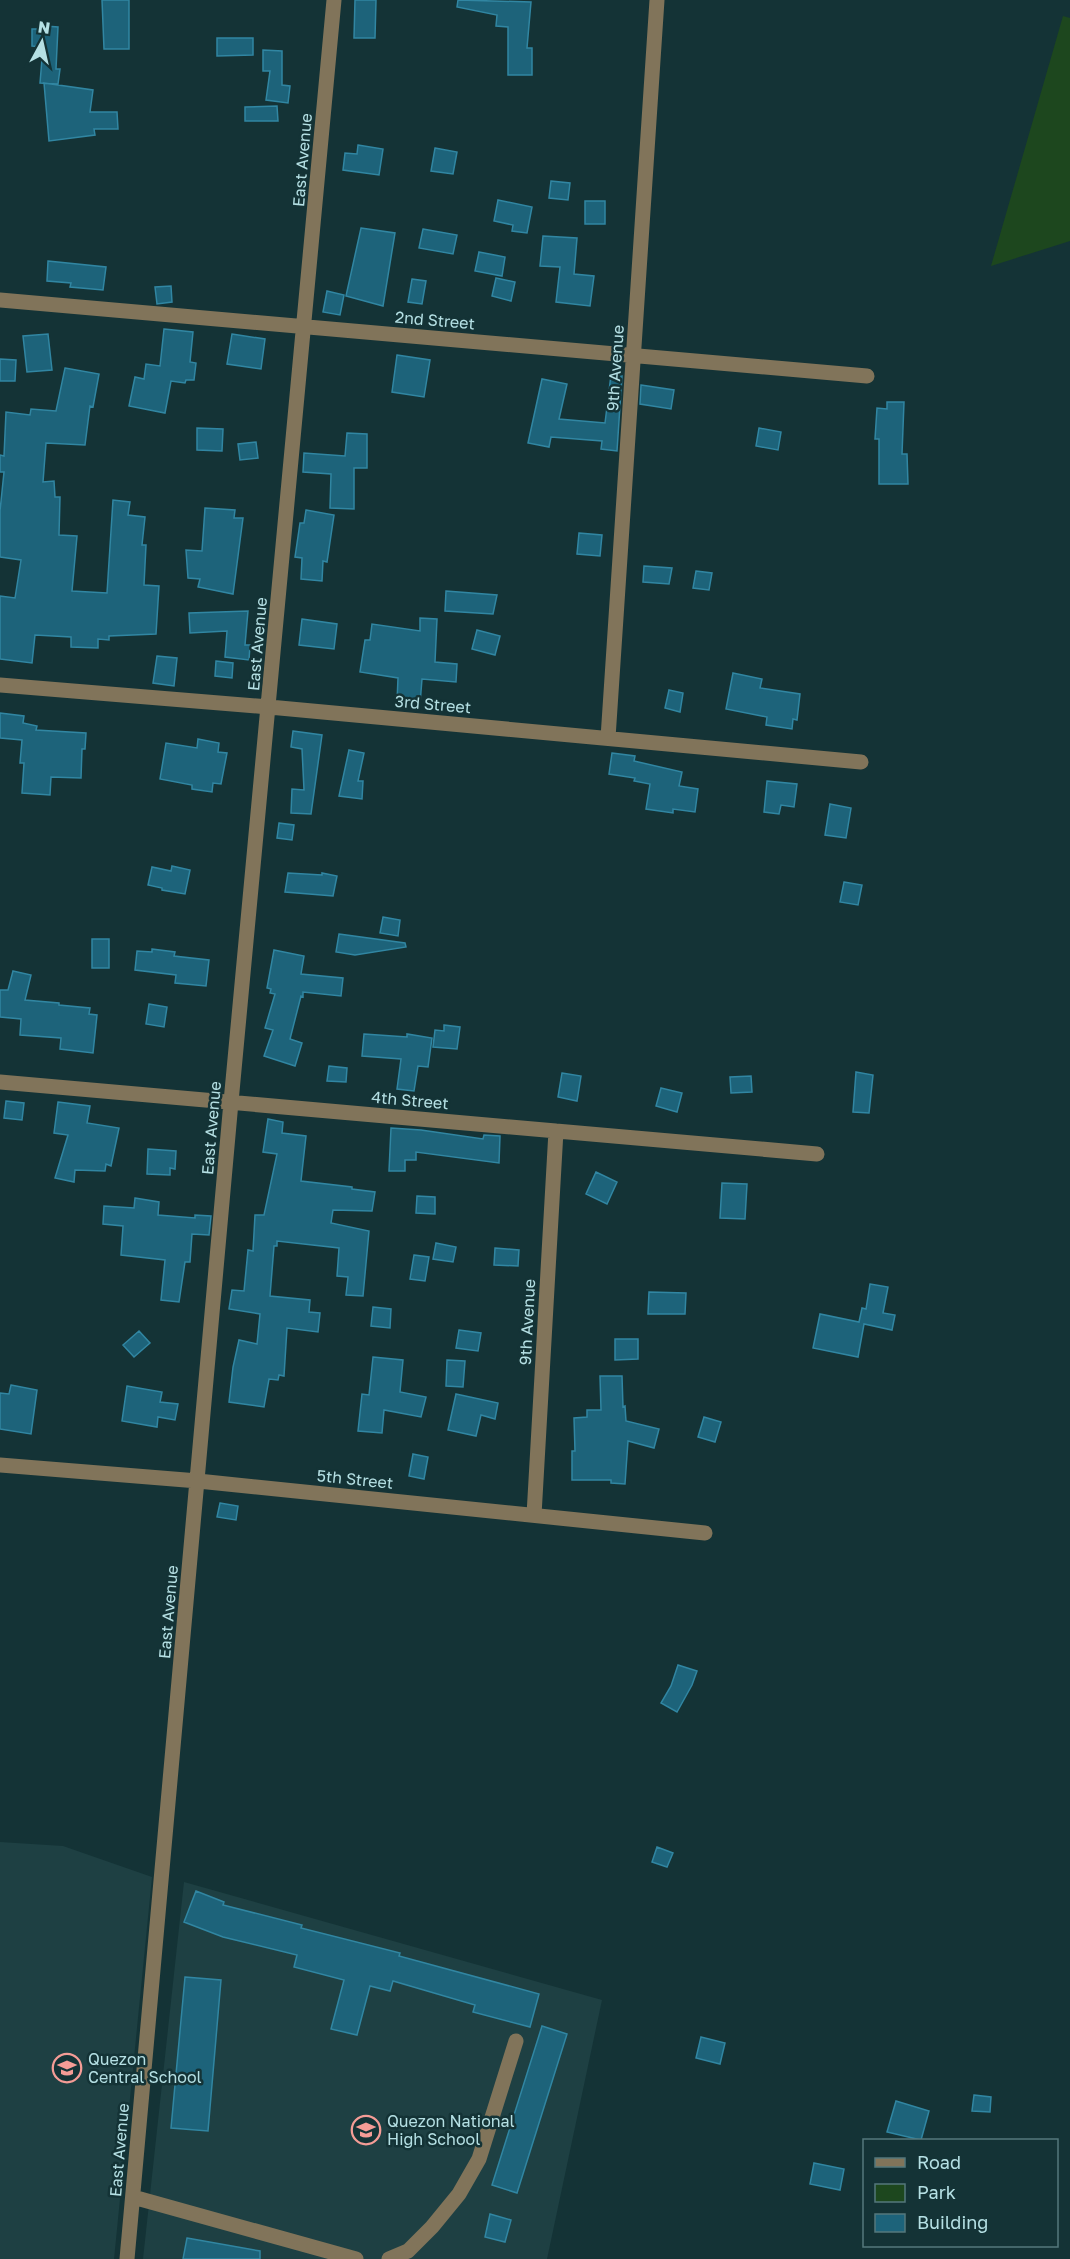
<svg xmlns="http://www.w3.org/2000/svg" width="1070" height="2259" font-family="'Golos Text',sans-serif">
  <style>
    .built { fill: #1e4043 }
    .green { fill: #1d471e }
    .building { fill: #1d637a; stroke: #3186a2; stroke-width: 1.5 }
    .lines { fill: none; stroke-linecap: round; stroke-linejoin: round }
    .minor { stroke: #81745a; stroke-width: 15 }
    .labels { text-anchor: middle; stroke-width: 5; stroke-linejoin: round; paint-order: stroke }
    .street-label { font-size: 16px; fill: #b5e0e4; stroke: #143336 }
    .poi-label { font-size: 16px; fill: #b5e0e4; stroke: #143336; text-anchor: start }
  </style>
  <rect width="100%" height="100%" fill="#143336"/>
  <path class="built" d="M0,1842L63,1846L152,1877L114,2259H0Z
    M184,1882L602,2000L547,2259H143Z"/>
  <path class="green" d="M1063,16L1070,18V241L991,266Z"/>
  <path class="building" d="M102,0H129V49H104Z
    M355,0H376L375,38H354Z
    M458,0L531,2L527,48H532V75H508V27L496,26L497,15L457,7Z
    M45,26L58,27L56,69H60L58,84L40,83L43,47L32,46V29H45Z
    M217,38H253V55L217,56Z
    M263,50L282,51V85L290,86L288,103L266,100L270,71H263Z
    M44,83L93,90L90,112H117L118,129H94L95,135L49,141Z
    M277,106L278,121H245V107Z
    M358,145L383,149L379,175L343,170L345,153L357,154Z
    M435,148L457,152L453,174L431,171Z
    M551,181L570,183L568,200L549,198Z
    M498,200L532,207L527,233L512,231L513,225L494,221Z
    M585,201H605V224H585Z
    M361,228L395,233L383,306L346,296Z
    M423,229L457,235L453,254L419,248Z
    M543,236L577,238L574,274L594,276L590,306L556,302L560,267L540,266Z
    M479,252L505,257L502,276L475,271Z
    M48,261L106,267L103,290L70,287L71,283L47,281Z
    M496,278L515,282L511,301L492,296Z
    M412,279L426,281L422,304L408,302Z
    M171,286L172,302L157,304L155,287Z
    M327,291L344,295L340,315L323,312Z
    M164,329L193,332L190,362L196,363L194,380H186L185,383L171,381L165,413L129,406L135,377L144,379L146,364L160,366Z
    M48,334L52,370L27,372L23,336Z
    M232,334L265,339L261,369L227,364Z
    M397,355L430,360L424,397L392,392Z
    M0,359L16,360L15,381H0Z
    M65,368L99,374L93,407L90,406L85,445L46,443L43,482L54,481L55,497H60L59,535L77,536L72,591L107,593L113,500L130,502L128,515L145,517L142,545H146L144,585L159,586L156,634L109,636V640L98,639V648L71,647V637L35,635L32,663L0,659V596L15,598L21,560L0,557V511L4,472H0V455L4,456L6,412L30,415L31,409L56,411Z
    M611,375L622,376L617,451L601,449L602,441L551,437L549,447L528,443L542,379L567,384L559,419L605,423Z
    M641,385L674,390L671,409L640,404Z
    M887,402H904L902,454H907L908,484H879V439H875L877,408L887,409Z
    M197,428L223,429L222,451L197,450Z
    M759,428L781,432L778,450L756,446Z
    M347,433L367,434V468H354V509L330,508L331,474L303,472L304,453L345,456Z
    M256,442L258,458L240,460L238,444Z
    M205,508L235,510L234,518H243L233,594L198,587L200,579L188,578L186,550L202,551Z
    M306,510L334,515L327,562L323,561L322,581L301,579L302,558L295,557L300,523H304Z
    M579,533L602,535L600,556L577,554Z
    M644,566L672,568L669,584L643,582Z
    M696,571L712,573L709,590L693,588Z
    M446,591L497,595L493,614L445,611Z
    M248,611L245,645H250L249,660L225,657L227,631L190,633L189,613Z
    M420,618L437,619L435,662L457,664L456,682L422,679L420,704L397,702L398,678L360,672L365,640H370L372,624L420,631Z
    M302,619L337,624L334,649L299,645Z
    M477,630L500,636L495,655L472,649Z
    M157,656L177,658L174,686L153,683Z
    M216,661L233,663L232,678L215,676Z
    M733,673L762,679L760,688L800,694L797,720L793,719L792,729L766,725L767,717L726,709Z
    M669,690L683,693L680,712L665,708Z
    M0,713L24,716L23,723L37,726L36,730L86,733L85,749H82L81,778L51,777L50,795L22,793L24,763H20L22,740L0,738Z
    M293,731L322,735L311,814L291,813L292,789L304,790L302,749L291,747Z
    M198,739L219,743L218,752L227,753L221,784L213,783L212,792L192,789V785L160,779L166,743L197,748Z
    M349,750L364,753L358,781H363L362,799L339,796Z
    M612,753L635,756L634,761L682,772L679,786L698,789L695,812L673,809V813L646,809L650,784L634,781L635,778L609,774Z
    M767,781L797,784L794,807L781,805L779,814L764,812Z
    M830,804L851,808L846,838L825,835Z
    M279,823L294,825L292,840L277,838Z
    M172,866L190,870L185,894L162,890V888L148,885L152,867L171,871Z
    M288,873L322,875V873L337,876L333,896L285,892Z
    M844,882L862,885L858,905L840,902Z
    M383,917L400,920L398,936L380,933Z
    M339,934L405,943L406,947L355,955L336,952Z
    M92,939H109V968H92Z
    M152,949L175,952L174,956L209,960L206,986L175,983L176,975L135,970L137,951L152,952Z
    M274,950L304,956L301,974L343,978L341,996L303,992V997L301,996L290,1039L302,1043L295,1066L264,1056L273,1030L265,1028L275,994L270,993L271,989L267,988Z
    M13,971L31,975L25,1000L59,1003V1005L90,1008L89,1014L97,1015L93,1053L60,1049L61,1038L20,1035L21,1019L0,1017V990H8Z
    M149,1004L167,1007L164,1027L146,1024Z
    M444,1025L460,1027L457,1049L433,1047L435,1030L444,1031Z
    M364,1034L407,1037V1034L432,1038L428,1067L418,1066L414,1091L397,1089L401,1059L362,1056Z
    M329,1066L347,1068L346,1082L327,1081Z
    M856,1072L873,1075L869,1113L853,1112Z
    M562,1073L581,1076L577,1101L558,1097Z
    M751,1076L752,1092L731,1093L730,1077Z
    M661,1088L682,1093L677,1112L656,1106Z
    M6,1101L24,1103L22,1120L4,1118Z
    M58,1102L90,1106L87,1123L119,1128L111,1166L106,1164L105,1171L75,1170L74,1182L55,1178L68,1135L54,1133Z
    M268,1119L283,1122L282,1133L306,1136L301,1181L352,1187V1189L375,1192L372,1211L333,1210L331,1223L369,1231L363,1296L346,1295L348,1277L337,1276L339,1248L277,1241V1246H274L270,1296L310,1300L309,1312L320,1313L318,1332L287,1328L284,1376L279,1375L278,1380L269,1379L264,1407L229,1402L233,1367L239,1340L257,1344L260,1314L229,1309L232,1290L244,1291L248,1250L253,1251L255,1215H264L277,1154L263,1152Z
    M391,1128L421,1130L483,1139L484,1135L500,1136L499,1163L416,1152V1160H405V1171H389Z
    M148,1149L176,1151L175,1169L170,1168V1175L147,1174Z
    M596,1172L617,1182L607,1204L586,1194Z
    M722,1183L747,1184L745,1219L720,1218Z
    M417,1196L435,1197V1214L416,1213Z
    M135,1198L159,1202L158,1215L195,1218V1215L211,1216L209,1235L192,1234L190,1262H185L179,1302L161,1300L165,1260L121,1255L123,1226L103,1224L104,1206L134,1208Z
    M436,1243L456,1247L453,1262L433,1259Z
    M495,1248L519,1250L518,1266L494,1265Z
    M414,1255L429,1257L425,1281L410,1279Z
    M870,1284L888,1287L883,1313L895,1315L892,1330L864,1324L858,1357L813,1348L820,1314L859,1322L862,1308L866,1309Z
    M649,1292L686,1293L685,1314H648Z
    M373,1307L391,1309L390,1328L371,1326Z
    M459,1330L481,1333L478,1351L456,1348Z
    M139,1331L150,1343L134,1357L123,1345Z
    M615,1339H638V1359L615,1360Z
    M373,1357L403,1360L400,1392L426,1397L421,1417L384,1410L382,1433L358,1431L362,1394L369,1395Z
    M447,1360L465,1361L463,1387L446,1386Z
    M600,1376H622L623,1407L625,1406L626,1421L659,1429L654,1448L628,1441L625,1484L611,1483V1480H572V1451H575L574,1418L587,1417V1410H601Z
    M11,1385L37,1390L31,1434L0,1429V1393L9,1394Z
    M127,1386L162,1392L160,1402L178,1404L175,1420L158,1417L157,1427L122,1421Z
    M456,1394L498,1403L495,1419L481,1415L476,1436L448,1430Z
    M704,1417L721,1422L715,1442L698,1437Z
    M413,1454L428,1457L424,1479L409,1476Z
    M220,1503L238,1506L236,1520L217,1517Z
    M678,1665L697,1671L692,1685L677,1712L661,1703L671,1686Z
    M657,1847L673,1853L667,1867L652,1862Z
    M196,1891L224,1902L223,1905L302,1925L301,1928L400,1953L399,1956L539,1994L530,2027L473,2012L475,2005L393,1981L390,1991L370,1986L357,2035L331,2029L344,1980L294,1967L297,1955L223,1937L184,1922Z
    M185,1977L221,1980L208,2131L171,2128Z
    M542,2026L567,2034L517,2193L492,2185Z
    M701,2037L725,2043L720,2064L696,2058Z
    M974,2095L991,2097L990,2112L972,2111Z
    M896,2101L929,2111L921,2140L887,2132Z
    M814,2163L844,2169L840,2190L810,2184Z
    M490,2214L511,2220L505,2242L485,2237Z
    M187,2238L260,2251V2259H183Z"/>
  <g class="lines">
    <path class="minor" d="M0,300L867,376
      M0,685L269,707L861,762
      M608,738L657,0
      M0,1082L817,1154
      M0,1465L198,1481L705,1533
      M534,1515L556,1131
      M133,2197L356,2259
      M127,2259L231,1102L334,0
      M389,2259L408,2251L432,2227L459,2194L479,2159L516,2041"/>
  </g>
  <defs>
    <g id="school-ring" transform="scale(1.5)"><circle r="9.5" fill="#143336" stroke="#f59c96" stroke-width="1.5"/><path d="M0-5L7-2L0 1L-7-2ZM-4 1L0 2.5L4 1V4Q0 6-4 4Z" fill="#f59c96"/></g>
  </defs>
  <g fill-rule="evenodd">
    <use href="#school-ring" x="67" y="2068"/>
    <use href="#school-ring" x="366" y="2130"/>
  </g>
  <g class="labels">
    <g class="street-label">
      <text transform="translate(302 160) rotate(-85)" y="6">East Avenue</text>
      <text transform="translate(435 320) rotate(5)" y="6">2nd Street</text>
      <text transform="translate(615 368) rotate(-86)" y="6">9th Avenue</text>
      <text transform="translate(257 644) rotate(-85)" y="6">East Avenue</text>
      <text transform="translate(433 704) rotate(5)" y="6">3rd Street</text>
      <text transform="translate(410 1100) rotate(5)" y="6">4th Street</text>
      <text transform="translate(211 1128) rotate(-85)" y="6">East Avenue</text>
      <text transform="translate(527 1322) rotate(-87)" y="6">9th Avenue</text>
      <text transform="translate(355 1479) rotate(6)" y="6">5th Street</text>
      <text transform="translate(168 1612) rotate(-85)" y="6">East Avenue</text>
      <text transform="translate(119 2150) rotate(-85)" y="6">East Avenue</text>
    </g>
    <g class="poi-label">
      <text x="88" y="2065">Quezon<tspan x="88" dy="18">Central School</tspan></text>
      <text x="387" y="2127">Quezon National<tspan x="387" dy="18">High School</tspan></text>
    </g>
  </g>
  <rect x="863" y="2139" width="195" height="108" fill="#143336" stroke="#54787c" stroke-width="1.5"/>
  <rect x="875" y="2158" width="30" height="9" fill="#81745a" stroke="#54787c" stroke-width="1.5"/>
  <text x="917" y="2169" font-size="18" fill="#b5e0e4">Road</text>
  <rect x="875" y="2184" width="30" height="18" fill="#1d471e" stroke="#54787c" stroke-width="1.5"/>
  <text x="917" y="2199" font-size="18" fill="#b5e0e4">Park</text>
  <rect x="875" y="2214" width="30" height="18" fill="#1d637a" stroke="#54787c" stroke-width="1.5"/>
  <text x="917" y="2229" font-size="18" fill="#b5e0e4">Building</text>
  <g transform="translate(42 42) rotate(8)" stroke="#143336" stroke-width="4.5" paint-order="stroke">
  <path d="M0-4.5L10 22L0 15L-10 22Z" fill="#b5e0e4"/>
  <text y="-9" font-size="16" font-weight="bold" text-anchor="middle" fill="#b5e0e4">N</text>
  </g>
</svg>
